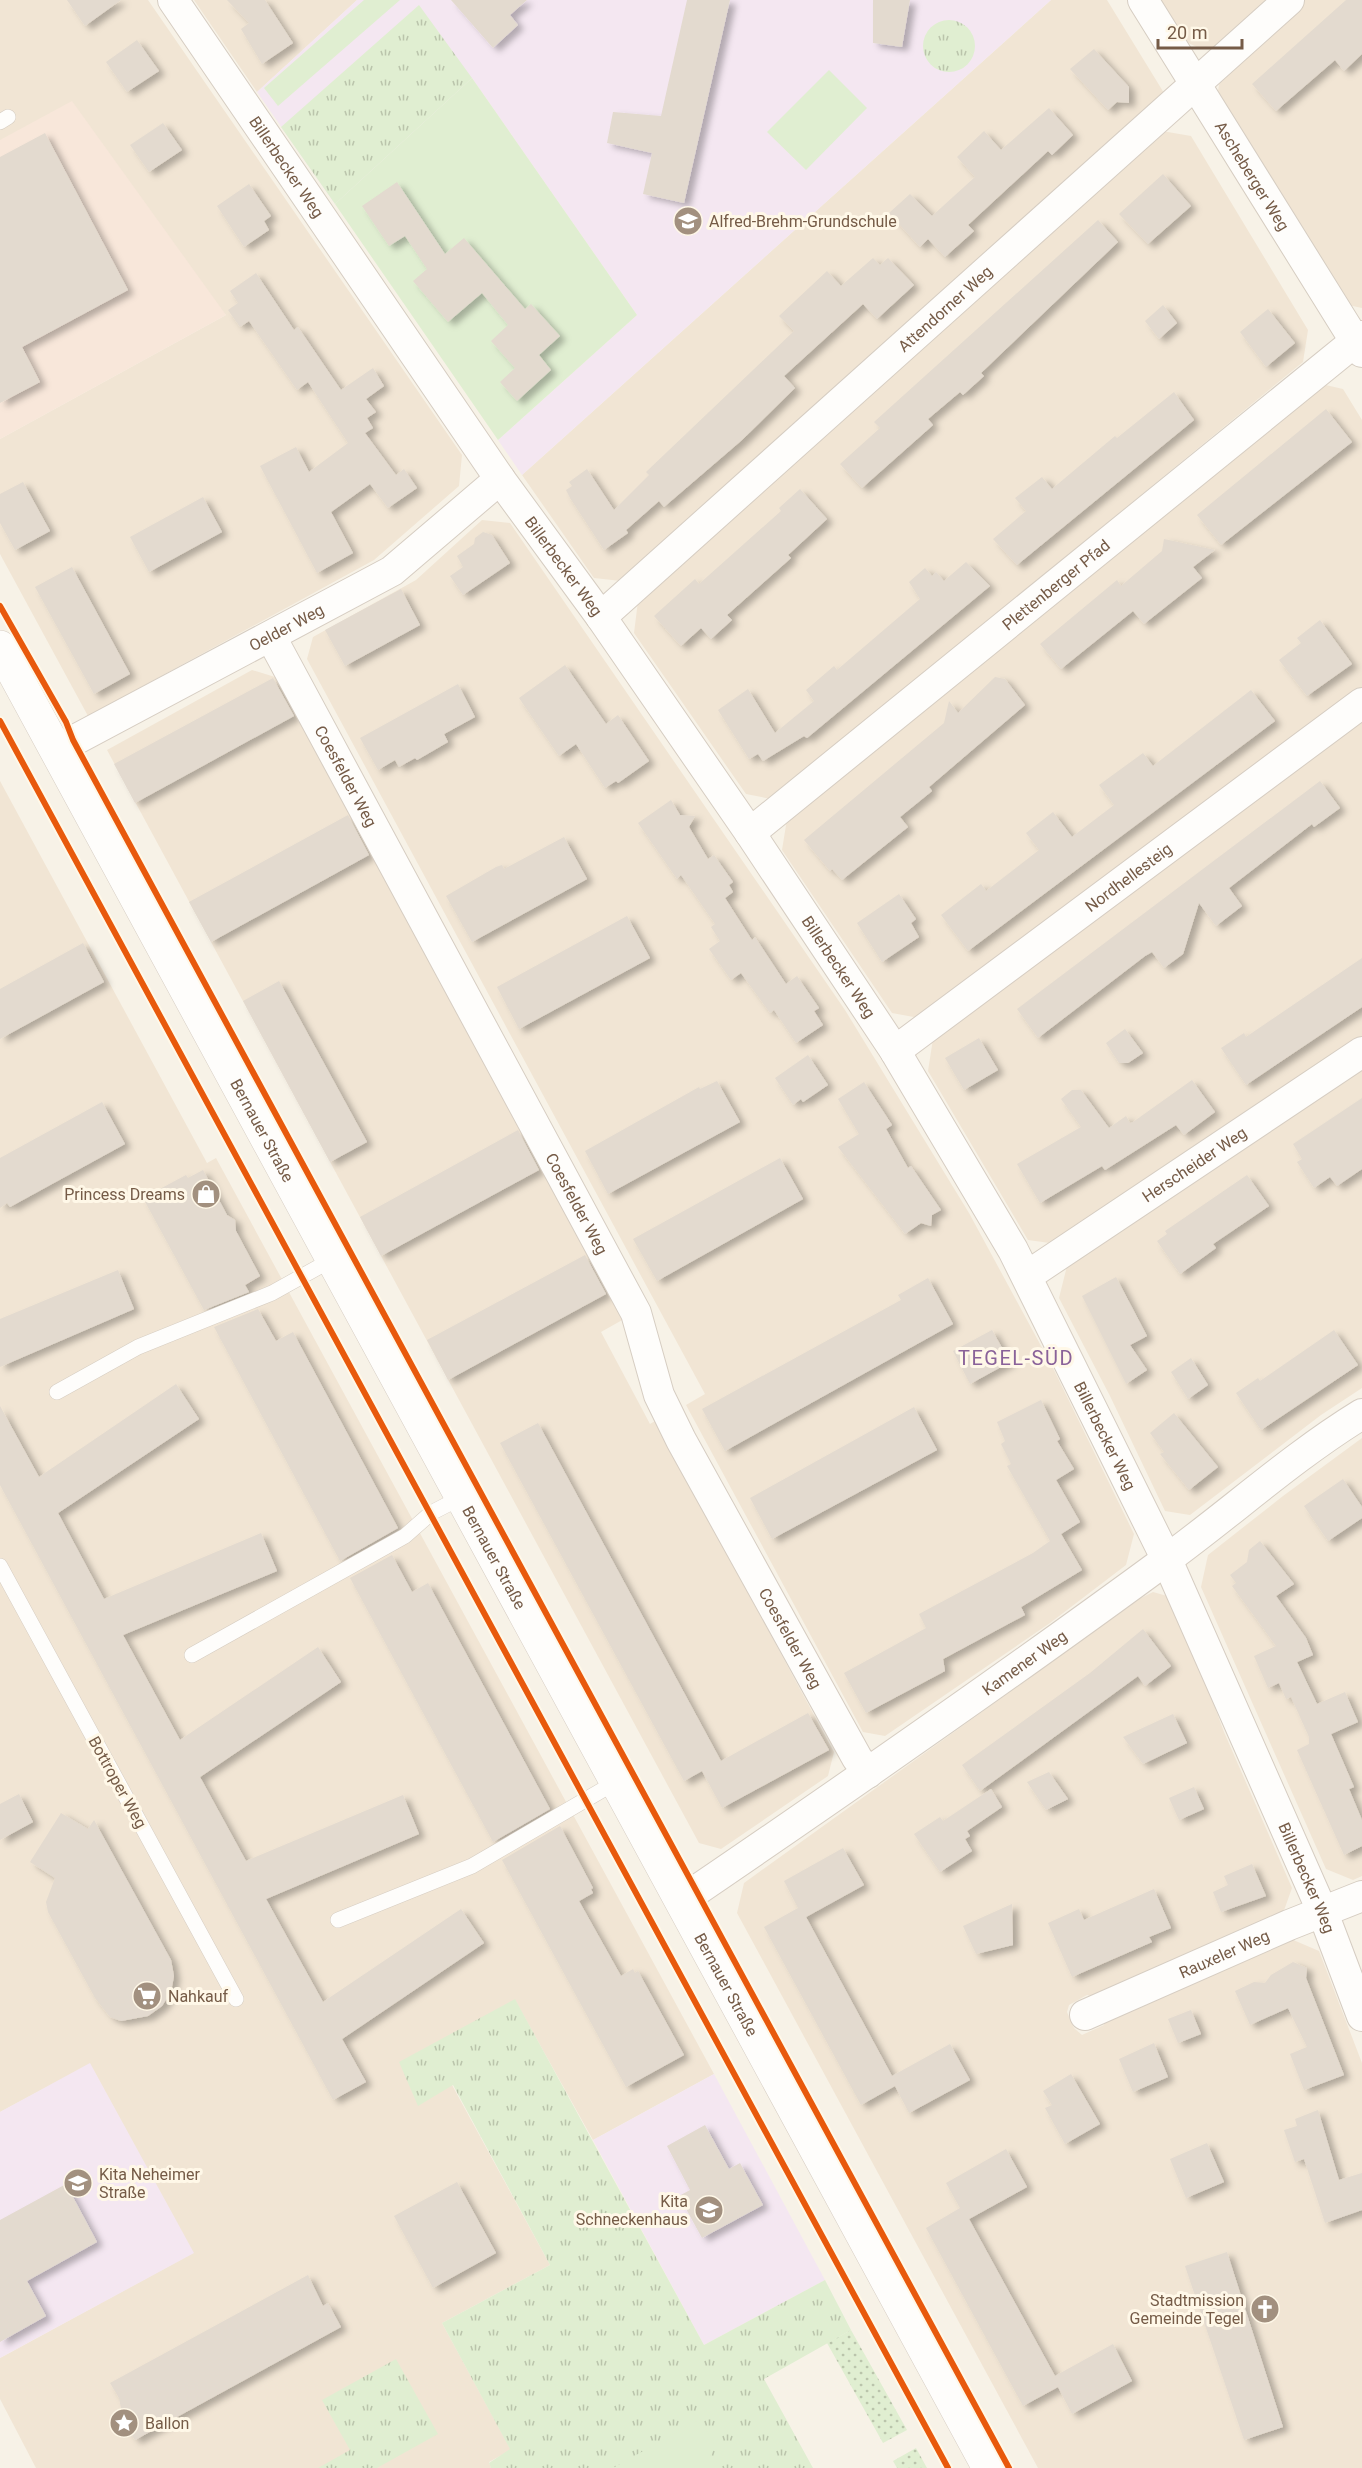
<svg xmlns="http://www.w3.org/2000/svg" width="1362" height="2468" font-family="Roboto,sans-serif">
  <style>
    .residential { fill: #f1e5d4 }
    .commercial { fill: #f8e7da }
    .education { fill: #f4e7f1 }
    .grass { fill: url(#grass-dots) }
    .park { fill: url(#park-tufts) }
    .garden { fill: #e0eed1 }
    .building { fill: #e3dacf; filter: url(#shadow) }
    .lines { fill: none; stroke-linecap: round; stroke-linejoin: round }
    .lane-casing { stroke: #d6cdc2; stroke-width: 16 }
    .street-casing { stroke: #d6cdc2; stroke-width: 32 }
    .secondary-casing { stroke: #d7cec4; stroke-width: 34 }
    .lane { stroke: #fefdfb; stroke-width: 15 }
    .street { stroke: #fefdfb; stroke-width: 30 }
    .secondary { stroke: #fefdfb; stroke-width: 33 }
    .cycleway-casing { stroke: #fff8e8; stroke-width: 10 }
    .cycleway { stroke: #e8590c; stroke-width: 6 }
    .labels { text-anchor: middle; stroke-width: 6; stroke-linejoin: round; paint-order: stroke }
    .street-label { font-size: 16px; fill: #755b47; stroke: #fff8e8 }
    .poi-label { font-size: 16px; fill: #755b47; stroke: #fff8e8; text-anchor: start }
    .quarter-label { font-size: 20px; letter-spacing: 1.5px; fill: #8a6299; stroke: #fff8e8 }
  </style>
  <defs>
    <pattern id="grass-dots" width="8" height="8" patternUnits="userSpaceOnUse" patternTransform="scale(1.5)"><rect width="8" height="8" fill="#e0eed1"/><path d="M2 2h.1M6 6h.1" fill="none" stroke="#bac4ab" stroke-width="1.8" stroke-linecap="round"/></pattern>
    <pattern id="park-tufts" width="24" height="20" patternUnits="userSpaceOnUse" patternTransform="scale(1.5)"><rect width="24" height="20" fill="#e0eed1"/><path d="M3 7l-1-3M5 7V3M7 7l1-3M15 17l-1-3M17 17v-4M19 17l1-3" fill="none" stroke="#bac4ab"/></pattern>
    <filter id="shadow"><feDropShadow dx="6" dy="4" stdDeviation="3" flood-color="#0004"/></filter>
  </defs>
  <rect width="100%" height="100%" fill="#f7f2e7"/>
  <path class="residential" d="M0,0H148L462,455L459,486L374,560L88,716L0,554V439L226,315L0,140Z
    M194,0H357L257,92Z
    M1051,0H1107L1164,93L621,581L594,578L522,475Z
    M1158,0H1275L1218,47L1201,49L1184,41Z
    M1301,0H1362V308L1348,305L1220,101L1218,91L1220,79Z
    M1162,131L1191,136L1308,330L1303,362L771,799L746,794L634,633L638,601Z
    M1317,383L1343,389L1362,420V688L919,1018L892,1013L782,850L787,819Z
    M482,520L510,523L845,1010L969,1213L1053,1368L1134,1534L1126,1565L1050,1623L885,1736L863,1732L686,1405L705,1394L307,659L313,637L416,580Z
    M252,670L275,677L624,1319L601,1332L650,1424L655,1421L834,1752L828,1776L721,1849L699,1843L107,750Z
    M1362,719V1039L1057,1244L1028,1240L928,1071L933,1039Z
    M0,781L207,1163L216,1158L714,2074L593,2140L515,2000L452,2085L550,2265L442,2323L511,2450L489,2462L491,2468H36L0,2399V2358L193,2253L90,2064L0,2112Z
    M1362,1069V1388L1321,1415L1190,1515L1165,1511L1110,1396L1059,1298L1067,1266Z
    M1362,1438V1876L1353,1880L1326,1869L1201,1587L1208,1555L1283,1496Z
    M1153,1592L1167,1596L1181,1615L1224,1732L1292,1888L1282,1916L1098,1998L1087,1995L1069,2005L1067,2012L1074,2028L1082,2035L1104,2025L1105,2019L1291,1939L1319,1951L1362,2063V2468H1038L737,1913L744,1883L1139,1599Z"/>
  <path class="commercial" d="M72,101L226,315L0,439V140Z"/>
  <path class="education" d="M357,0H1051L522,475L498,440L637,315L472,78L335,204L257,92Z
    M90,2063L194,2253L0,2358V2112Z
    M714,2074L825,2280L704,2345L593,2140Z"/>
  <path class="grass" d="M851,2330L907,2430L883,2443L827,2343Z
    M916,2448L927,2468H897L893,2461Z"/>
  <path class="park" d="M419,5L472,78L335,204L281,127Z
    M923 46a26 26 0 1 1 52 0a26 26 0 1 1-52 0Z
    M515,1999L704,2345L825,2280L851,2330L764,2379L813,2468H491L489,2463L510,2449L442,2323L550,2265L453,2085L418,2106L399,2062Z
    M396,2359L438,2434L377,2468H318L350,2450L322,2400Z"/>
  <path class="garden" d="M364,0H400L278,106L264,88Z
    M829,70L867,108L806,170L767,132Z
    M472,78L637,315L498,440L335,204Z
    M700,2419L714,2444L707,2468H613Z"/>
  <path class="building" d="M67,0H121L85,26Z
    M227,0H265L293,43L262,64L241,29L249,23Z
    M451,0H527L510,15L518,25L493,48Z
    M687,0H730L684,203L643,194L652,153L607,143L613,112L661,116Z
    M873,0H910L902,47L873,43Z
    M1346,0H1362V54L1344,71L1335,60L1276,111L1252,84Z
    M137,40L159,71L127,92L106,62Z
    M1094,49L1129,87V103L1117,102L1108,110L1070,69Z
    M1049,108L1073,135L1052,155L1048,151L968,225L974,231L945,257L928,239L920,247L889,213L910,194L932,216L975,177L957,157L984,131L1001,150Z
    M163,123L182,150L149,172L130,145Z
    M45,133L128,290L22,347L40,382L0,403V157Z
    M1163,174L1191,206L1148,244L1119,214Z
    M397,182L445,254L464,238L525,309L531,304L560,336L539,355L551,370L517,401L500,382L515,368L491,341L508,325L482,293L448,322L413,281L427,269L405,236L389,246L362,206Z
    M249,184L271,216L264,221L269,230L244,247L217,206Z
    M1098,220L1118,242L981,373L984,376L963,395L960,392L928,419L933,425L862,488L840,464L880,428L874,422Z
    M873,258L880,265L888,258L914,285L877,319L863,304L784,376L795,388L742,440L664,507L659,501L626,530L628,533L604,550L570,498L566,490L572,486L569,482L587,469L614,510L649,475L646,472L794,331L779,316L827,271L841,286Z
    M256,273L294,330L298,327L341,390L373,368L384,386L366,399L376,412L367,418L373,428L365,433L396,475L404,469L417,488L388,508L370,484L331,512L353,553L317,573L260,466L296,447L309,472L348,443L308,382L297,390L249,321L240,327L228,310L238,303L230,291Z
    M1163,305L1177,323L1159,339L1145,321Z
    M1268,309L1295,343L1266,367L1240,332Z
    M1174,392L1194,420L1017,565L993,539L1026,511L1015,498L1042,477L1052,489L1115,436L1117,438Z
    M1326,409L1352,442L1221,545L1197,515Z
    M23,482L50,531L15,550L0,523V494Z
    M800,489L827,519L788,555L791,558L727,615L732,620L711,639L701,628L681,646L654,616L695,579L699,584L781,511L779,508Z
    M203,497L222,532L149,572L130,537Z
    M483,532L492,535L510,563L463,595L450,576L463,567L457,556L474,544L475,538Z
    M1164,539L1215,550L1193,567L1202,578L1144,624L1133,611L1061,669L1040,644L1117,580L1121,586L1162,551Z
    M966,562L990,586L807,738L804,736L763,761L758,754L749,759L718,710L748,689L775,733L814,701L806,690L834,666L837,670L920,599L909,582L925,568L932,576L936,572L944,581Z
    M72,567L130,674L94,694L35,587Z
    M401,589L420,625L345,666L325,630Z
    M1320,620L1352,664L1307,696L1279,660L1301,643L1297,638Z
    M565,665L606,724L618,715L649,761L618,783L616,781L605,788L576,744L559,756L519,698Z
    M995,677L1005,679L1025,705L929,787L932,791L900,817L908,827L842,880L832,869L830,871L804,840L944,723L949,701L958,713Z
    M273,678L294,716L135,803L114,764Z
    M458,684L475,717L444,734L448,742L417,760L415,758L399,767L395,760L378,770L360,738Z
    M1251,690L1275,721L968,951L941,915L981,884L986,891L1039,850L1026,833L1053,812L1072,837L1114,805L1099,785L1143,753L1153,766Z
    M1320,781L1340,808L1314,827L1312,824L1229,888L1242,906L1216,926L1199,903L1183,954L1164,968L1152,952L1145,956L1038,1038L1017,1009Z
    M671,800L680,815L695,816L689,827L708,859L714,855L733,882L729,885L733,892L725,898L752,940L755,937L786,984L797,976L819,1008L814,1011L823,1025L796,1043L774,1010L770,1013L741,973L731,980L709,949L720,941L711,927L715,924L681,875L677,879L638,823Z
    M348,815L369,855L211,942L189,902Z
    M564,837L587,879L472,942L446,896L496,867L502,865L504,869Z
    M899,894L916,919L911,923L919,937L882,962L857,923Z
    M627,916L650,958L519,1029L497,987Z
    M83,943L104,982L0,1039V989Z
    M1362,958V1007L1246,1085L1221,1048L1244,1033L1246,1037Z
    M279,981L367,1142L330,1162L243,1001Z
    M1125,1029L1143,1053L1128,1063H1119L1106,1043Z
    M979,1038L998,1070L964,1090L945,1058Z
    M808,1055L828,1085L803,1102L801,1099L793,1105L775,1078Z
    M1192,1080L1215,1112L1184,1135L1176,1125L1105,1170L1102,1166L1040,1203L1017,1164L1081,1127L1061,1099L1072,1090H1081L1109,1128L1126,1116L1130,1123L1133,1122Z
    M717,1081L740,1122L608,1194L585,1151L699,1087L700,1089Z
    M864,1082L892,1125L886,1129L908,1168L911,1166L941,1210L932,1215L931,1226L921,1223L905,1234L838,1147L859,1134L838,1099Z
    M1362,1098V1169L1337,1186L1330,1177L1314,1188L1297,1162L1302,1159L1293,1144Z
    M102,1102L125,1144L10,1207L7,1203L0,1208V1158Z
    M518,1130L539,1170L381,1256L360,1217Z
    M780,1158L803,1199L657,1281L633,1239Z
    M203,1170L227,1215L235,1220L236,1231L260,1276L245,1285L249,1292L204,1310L143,1198L186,1175L188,1178Z
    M1247,1175L1269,1206L1213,1244L1216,1248L1180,1274L1157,1241L1167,1234L1165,1231Z
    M585,1255L606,1294L448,1380L427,1340Z
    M118,1270L134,1309L0,1367V1319Z
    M1116,1277L1147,1336L1130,1345L1147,1370L1126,1384L1082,1296Z
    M928,1278L953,1324L725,1451L702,1409L901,1300L898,1295Z
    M258,1309L276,1341L293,1332L398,1528L340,1561L214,1327Z
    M992,1330L1010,1362L970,1384L953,1351Z
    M1334,1330L1358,1365L1261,1430L1236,1393L1258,1378L1260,1381Z
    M1191,1358L1208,1385L1188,1399L1171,1372Z
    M176,1384L199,1419L58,1513L104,1599L261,1533L277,1571L123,1635L180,1740L318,1647L341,1682L200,1777L246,1861L403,1795L419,1834L266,1899L323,2002L461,1909L484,1943L342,2039L366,2082L333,2100L0,1485V1406L39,1477Z
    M1041,1400L1060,1439L1057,1441L1074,1469L1056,1480L1080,1522L1061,1534L1082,1570L1021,1607L1025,1615L943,1659L945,1671L866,1713L844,1673L926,1628L919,1614L1033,1553L1050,1541L1007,1466L1011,1464L1001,1444L1005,1441L997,1422Z
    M914,1407L937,1450L772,1539L750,1498Z
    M1174,1413L1218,1467L1189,1490L1160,1454L1164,1452L1150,1433Z
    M538,1423L721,1761L808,1713L829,1750L722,1808L702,1771L684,1781L500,1443Z
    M1343,1479L1362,1507V1518L1328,1541L1304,1506Z
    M1260,1541L1294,1584L1276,1596L1306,1638L1313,1655L1297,1662L1317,1704L1345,1692L1358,1722L1331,1734L1354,1787L1349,1789L1362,1820V1846L1344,1855L1297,1750L1309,1744V1737L1291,1697L1286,1699L1279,1683L1268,1688L1254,1656L1276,1646L1232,1586L1236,1583L1230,1575L1247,1562L1249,1550Z
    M392,1555L412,1592L428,1583L550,1809L493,1842L350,1578Z
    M1143,1629L1171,1666L1145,1686L1138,1676L980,1791L962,1765L1090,1673Z
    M1173,1714L1187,1743L1143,1764L1123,1737Z
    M1049,1772L1068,1799L1046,1810L1027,1782Z
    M1194,1787L1204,1809L1179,1820L1169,1798Z
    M991,1789L1002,1807L967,1831L970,1836L965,1839L972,1851L940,1872L914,1834L940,1817L943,1821Z
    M19,1794L33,1822L0,1840V1804Z
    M61,1813L88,1829L94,1820L171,1960L174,1976L171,1992L162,2006L148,2016L121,2021L110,2017L95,1998L48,1912L46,1902L55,1878L30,1862Z
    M560,1826L593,1888L591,1889L593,1893L579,1901L621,1976L633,1969L635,1973L638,1971L684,2055L626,2087L502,1860Z
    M843,1848L864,1885L806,1917L892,2076L950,2044L970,2080L909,2113L895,2086L861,2105L764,1927L798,1908L784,1881Z
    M1252,1864L1266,1896L1221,1912L1213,1892L1228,1885L1224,1876Z
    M1154,1889L1171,1928L1149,1937L1152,1942L1072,1977L1048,1923L1079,1909L1084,1920Z
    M1012,1904L1013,1945L976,1954L963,1926Z
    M1293,1962L1307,1968L1306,1978L1344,2075L1304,2090L1290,2054L1307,2047L1288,2008L1250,2025L1235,1991L1254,1982L1265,1983L1271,1975Z
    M1191,2010L1201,2034L1178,2043L1168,2019Z
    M1154,2043L1168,2077L1133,2092L1119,2059Z
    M1071,2074L1100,2124L1065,2144L1045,2108L1052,2105L1043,2091Z
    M1318,2110L1339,2180L1362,2173V2210L1325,2223L1304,2159L1295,2162L1284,2130L1297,2126L1295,2119Z
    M705,2125L729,2169L740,2163L763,2205L702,2238L679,2196L690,2190L667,2146Z
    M1207,2143L1224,2182L1186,2198L1170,2159Z
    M1006,2149L1027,2187L969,2219L1055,2376L1113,2344L1132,2381L1072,2414L1058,2387L1023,2406L926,2228L960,2208L946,2183Z
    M457,2182L496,2253L433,2288L394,2216Z
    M66,2184L97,2242L27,2281L46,2316L0,2342V2220Z
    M1227,2252L1283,2427L1244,2440L1185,2266Z
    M308,2275L323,2306L328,2303L341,2327L135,2440L124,2423L119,2398L110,2383Z"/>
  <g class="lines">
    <g class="lane-casing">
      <path id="lane" d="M0,122L8,117
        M57,1392L138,1347L272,1293L333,1259
        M0,1566L236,1999
        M192,1655L405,1536L431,1513L462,1497
        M338,1920L472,1866L616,1782"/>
    </g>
    <g class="street-casing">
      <g id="street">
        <path id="s1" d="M173,0L500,479L601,617L750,833L895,1051L1013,1250L1167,1560L1323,1913L1362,2016"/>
        <path id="s2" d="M1143,0L1362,352"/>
        <path id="s3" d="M601,617L1289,0"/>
        <path id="s4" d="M271,637L636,1313L659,1395L681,1440L857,1758L868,1773"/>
        <path id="s5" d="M56,750L392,571L500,479"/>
        <path id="s6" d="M750,833L1362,336"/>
        <path id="s7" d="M895,1051L1362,703"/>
        <path id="s8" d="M1027,1276L1362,1052"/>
        <path id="s9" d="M681,1901C844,1790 1007,1677 1166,1560C1232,1512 1292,1457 1362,1414"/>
        <path id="s10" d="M1085,2015L1289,1925L1362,1896"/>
      </g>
    </g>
    <g class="secondary-casing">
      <g id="secondary">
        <path id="s11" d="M0,647L989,2468"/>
      </g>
    </g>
    <use href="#lane" class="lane"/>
    <use href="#street" class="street"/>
    <use href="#secondary" class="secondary"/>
    <g class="cycleway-casing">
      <path id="cycleway" d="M0,606L66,722L73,740L1009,2468
        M0,721L948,2468"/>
    </g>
    <use href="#cycleway" class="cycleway"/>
  </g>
  <defs>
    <g id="school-disc" transform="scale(1.5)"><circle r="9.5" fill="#a2907f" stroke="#fff8e8"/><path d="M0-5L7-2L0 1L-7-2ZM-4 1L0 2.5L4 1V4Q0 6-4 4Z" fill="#fff"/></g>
    <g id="shop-disc" transform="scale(1.5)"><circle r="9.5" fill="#a2907f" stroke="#fff8e8"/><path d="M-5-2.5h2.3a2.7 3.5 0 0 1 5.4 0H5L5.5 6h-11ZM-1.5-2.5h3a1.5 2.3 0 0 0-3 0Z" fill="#fff"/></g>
    <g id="supermarket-disc" transform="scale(1.5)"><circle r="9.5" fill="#a2907f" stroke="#fff8e8"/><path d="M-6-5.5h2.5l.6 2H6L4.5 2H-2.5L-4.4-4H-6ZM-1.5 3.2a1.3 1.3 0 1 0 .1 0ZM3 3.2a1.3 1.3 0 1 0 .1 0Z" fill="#fff"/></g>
    <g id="church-disc" transform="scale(1.5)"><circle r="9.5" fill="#a2907f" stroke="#fff8e8"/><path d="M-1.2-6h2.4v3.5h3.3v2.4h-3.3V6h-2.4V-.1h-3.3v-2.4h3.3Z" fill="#fff"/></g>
    <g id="sight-disc" transform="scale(1.5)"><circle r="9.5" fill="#a2907f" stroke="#fff8e8"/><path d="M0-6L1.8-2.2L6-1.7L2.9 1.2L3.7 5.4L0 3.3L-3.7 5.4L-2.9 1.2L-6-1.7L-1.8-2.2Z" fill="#fff"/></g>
  </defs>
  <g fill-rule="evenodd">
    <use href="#school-disc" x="688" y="221"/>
    <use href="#shop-disc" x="206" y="1194"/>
    <use href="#supermarket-disc" x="147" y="1996"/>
    <use href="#school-disc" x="78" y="2183"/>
    <use href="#school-disc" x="709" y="2210"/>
    <use href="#church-disc" x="1265" y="2309"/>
    <use href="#sight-disc" x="124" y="2423"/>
  </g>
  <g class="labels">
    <g class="street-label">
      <text dy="6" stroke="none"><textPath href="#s1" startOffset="202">Billerbecker Weg</textPath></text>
      <text dy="6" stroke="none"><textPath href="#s2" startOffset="207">Ascheberger Weg</textPath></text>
      <text dy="6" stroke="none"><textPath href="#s3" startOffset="462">Attendorner Weg</textPath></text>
      <text dy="6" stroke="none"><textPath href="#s1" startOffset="688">Billerbecker Weg</textPath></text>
      <text dy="6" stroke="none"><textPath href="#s6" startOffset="394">Plettenberger Pfad</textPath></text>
      <text dy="6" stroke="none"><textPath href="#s5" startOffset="261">Oelder Weg</textPath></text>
      <text dy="6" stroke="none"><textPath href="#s4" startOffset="158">Coesfelder Weg</textPath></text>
      <text dy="6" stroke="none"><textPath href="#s7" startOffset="291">Nordhellesteig</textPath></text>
      <text dy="6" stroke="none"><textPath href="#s1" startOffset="1174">Billerbecker Weg</textPath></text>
      <text dy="6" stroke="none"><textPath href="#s11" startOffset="550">Bernauer Straße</textPath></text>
      <text dy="6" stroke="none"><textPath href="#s8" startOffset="201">Herscheider Weg</textPath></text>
      <text dy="6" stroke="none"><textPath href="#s4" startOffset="644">Coesfelder Weg</textPath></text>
      <text dy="6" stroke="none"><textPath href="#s1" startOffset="1714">Billerbecker Weg</textPath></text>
      <text dy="6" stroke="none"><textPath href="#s11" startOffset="1036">Bernauer Straße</textPath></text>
      <text dy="6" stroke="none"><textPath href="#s4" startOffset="1130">Coesfelder Weg</textPath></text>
      <text dy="6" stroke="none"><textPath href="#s9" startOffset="418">Kamener Weg</textPath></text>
      <text transform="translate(118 1782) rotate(61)" y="6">Bottroper Weg</text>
      <text dy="6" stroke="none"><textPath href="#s1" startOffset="2200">Billerbecker Weg</textPath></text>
      <text dy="6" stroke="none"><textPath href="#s10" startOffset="152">Rauxeler Weg</textPath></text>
      <text dy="6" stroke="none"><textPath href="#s11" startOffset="1522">Bernauer Straße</textPath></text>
    </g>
    <g class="poi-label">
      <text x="709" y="227">Alfred-Brehm-Grundschule</text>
      <text x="185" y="1200" text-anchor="end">Princess Dreams</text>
      <text x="168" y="2002">Nahkauf</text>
      <text x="99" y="2180">Kita Neheimer<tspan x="99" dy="18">Straße</tspan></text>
      <text x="688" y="2207" text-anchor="end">Kita<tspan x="688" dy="18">Schneckenhaus</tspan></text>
      <text x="1244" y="2306" text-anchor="end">Stadtmission<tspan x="1244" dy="18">Gemeinde Tegel</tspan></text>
      <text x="145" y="2429">Ballon</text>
    </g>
    <g class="quarter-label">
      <text x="1016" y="1365">TEGEL-SÜD</text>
    </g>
  </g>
  <path d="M1158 39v9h84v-9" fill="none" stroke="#755b47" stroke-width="3"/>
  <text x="1167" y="39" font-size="18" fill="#755b47" stroke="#fff8e8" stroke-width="4.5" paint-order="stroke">20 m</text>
</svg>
